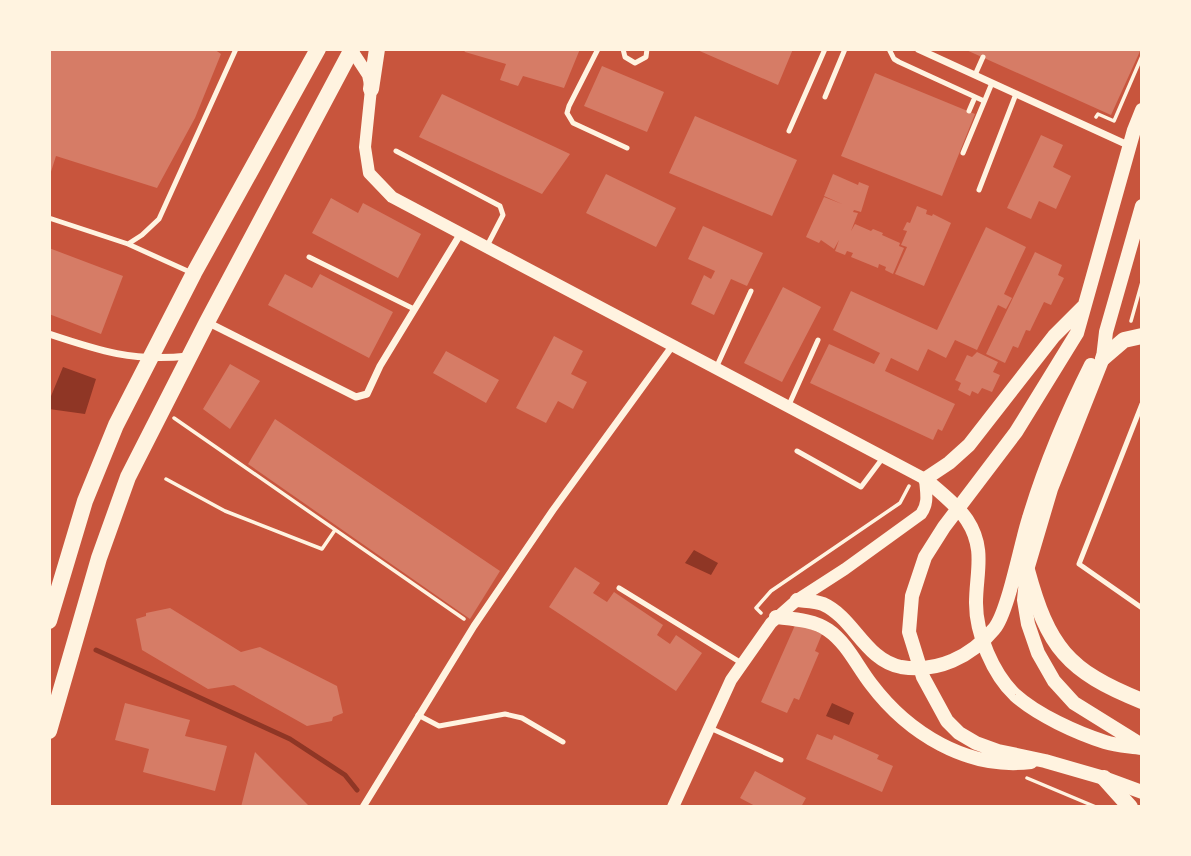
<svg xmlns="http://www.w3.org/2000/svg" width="1191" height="856" font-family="'Asap Condensed',sans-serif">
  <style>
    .water { fill: #8f3625 }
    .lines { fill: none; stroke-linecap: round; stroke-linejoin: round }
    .stream { stroke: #8f3625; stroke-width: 5 }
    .building { fill: #d67c66 }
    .path { stroke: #fff3e0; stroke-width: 3.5 }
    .service { stroke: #fff3e0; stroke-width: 5 }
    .minor { stroke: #fff3e0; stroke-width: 7 }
    .tertiary { stroke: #fff3e0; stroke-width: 12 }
    .secondary { stroke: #fff3e0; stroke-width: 14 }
    .primary { stroke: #fff3e0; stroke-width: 16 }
  </style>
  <rect width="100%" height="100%" fill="#c8553d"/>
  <path class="water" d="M63,367L96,379L85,414L49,409V401Z
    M694,550L718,563L711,575L685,563Z
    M832,703L854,713L849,725L826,716Z"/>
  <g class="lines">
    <path class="stream" d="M96,650L290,739L345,775L357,790"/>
  </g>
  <path class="building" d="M49,49H214L221,54L195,118L157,188L56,156L49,178Z
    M463,49H580L564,88L523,76L518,86L500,80L506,64L465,52Z
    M695,49H793L778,85Z
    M964,49H1141L1111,115Z
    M602,66L664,92L647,132L584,106Z
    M875,73L975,114L942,196L841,156Z
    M442,94L570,154L542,194L419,137Z
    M695,116L797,160L772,216L669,173Z
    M1041,135L1063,145L1053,167L1071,176L1056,209L1039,201L1031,219L1007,208Z
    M606,174L676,208L656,247L586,213Z
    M833,174L858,185L859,182L869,186L861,212L854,210L853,212L858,213L851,231L855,224L871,231L873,229L883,233L882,235L900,243L899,246L904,248L893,274L885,270L886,267L879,264L878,268L851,257L853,253L847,251L845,255L835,251L839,240L834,249L821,240L819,243L806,237L824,197L842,204L824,196Z
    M331,198L358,213L363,203L421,234L398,278L312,233Z
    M917,206L927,210L926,214L932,216L933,214L951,223L924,286L895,274L907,247L901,245L907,231L903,230L907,222L910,223Z
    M703,226L763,253L747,286L731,279L714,315L691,304L704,275L711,279L715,271L688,259Z
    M986,227L1026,247L1004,294L1012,298L1006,309L998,305L977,350L955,340L946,358L928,349L918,371L891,358L885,371L955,404L942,431L938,429L933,440L810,383L829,344L874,364L880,353L833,330L851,291L937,330Z
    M49,248L123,276L101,334L49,314Z
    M1035,252L1062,265L1058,275L1064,278L1051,305L1044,302L1030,331L1026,330L1018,348L1013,346L1005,363L986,354Z
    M285,274L312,288L320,274L393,312L369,358L268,305Z
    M783,287L821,307L782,382L744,363Z
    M554,336L583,351L571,374L587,382L573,409L558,401L546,423L516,408Z
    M446,351L499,380L486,403L433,373Z
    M977,352L998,362L993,372L1000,375L992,392L982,388L978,394L972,391L970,396L958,390L961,383L955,380L967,355L972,357Z
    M230,364L260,381L230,429L203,409Z
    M275,419L500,571L470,619L248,464Z
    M575,567L600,583L593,593L607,602L614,592L663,625L657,635L670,644L676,635L702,653L676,691L549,607Z
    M170,608L241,652L260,647L337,686L343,713L333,717L332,721L307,726L234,685L208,689L142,650L136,619L146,616V613Z
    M796,623L822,634L815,651L819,653L799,700L794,698L787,713L761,702Z
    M125,703L190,720L185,736L227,746L215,791L143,772L149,749L115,740Z
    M817,734L832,740L834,735L879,755L877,759L893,766L882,792L806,759Z
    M255,752L310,807H241Z
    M755,771L806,798L801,807H757L740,798Z"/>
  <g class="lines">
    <path class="path" d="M1096,117L1098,114L1114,121L1142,56
      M1131,321L1142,282
      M174,418L464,619
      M166,479L225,511L322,549L335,530
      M761,613L756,608L771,591L900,503L909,486
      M1027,778L1096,807"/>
    <path class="service" d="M598,49L569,106L567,113L573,123L627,148
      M623,49L625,57L635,63L646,57L647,49
      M889,49L894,59L899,62L984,101
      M975,75L983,57
      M825,97L845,49
      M969,111L975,97
      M789,131L825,49
      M396,151L500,206L503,215L487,246
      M963,153L992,83
      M979,190L1016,94
      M49,218L128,244L142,235L159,219L236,49
      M128,244L192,273
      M309,257L414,309
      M716,368L751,291
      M1142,404L1079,564L1142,608
      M788,407L818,340
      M797,451L861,487L882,459
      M619,588L743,664
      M418,715L439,726L505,714L522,718L563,742
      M710,728L781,760"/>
    <path class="minor" d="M918,49L1130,146
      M207,322L356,397L367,394L380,366L461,233
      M49,334C100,351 133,362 188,356
      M363,807L474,626L553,510L673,345"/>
    <path class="tertiary" d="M351,49L368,75L371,89L365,147L369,173L392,197L925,479C926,493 929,503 921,514L845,569L797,600L771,623L731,680L673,807"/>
    <path class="secondary" d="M1142,110L1134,130L1077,333L1016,432L944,527L925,557L912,596L909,632L923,677L947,721L959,733L976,743L998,751L1045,761L1104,778L1142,792
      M1083,307L1054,336L969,445L949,463L925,479C939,491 957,505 967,520C986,549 976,573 976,603C976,634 993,674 1015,695C1037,715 1077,733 1105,742C1117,746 1130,746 1142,748
      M797,600C805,601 816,601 823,604C854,618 865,660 901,667C937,673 971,657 994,629C1008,613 1021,542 1029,518C1045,465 1066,415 1091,365
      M776,617C793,619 814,620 828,630C847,643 857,666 871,684C908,733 967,770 1031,762
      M1140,744L1074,703L1054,681L1038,653L1028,624L1024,600L1027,570L1051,489L1103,358L1106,332L1142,206"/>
    <path class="primary" d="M371,89L377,49
      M1103,358L1124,340L1142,336
      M1027,570C1048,647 1067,671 1142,701
      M49,621L85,501L116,425L194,273L318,49
      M49,731L99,558L128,477L207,322L352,49
      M1104,778L1130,807"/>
  </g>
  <rect width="1191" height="856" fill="none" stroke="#fff3e0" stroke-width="102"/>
</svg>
